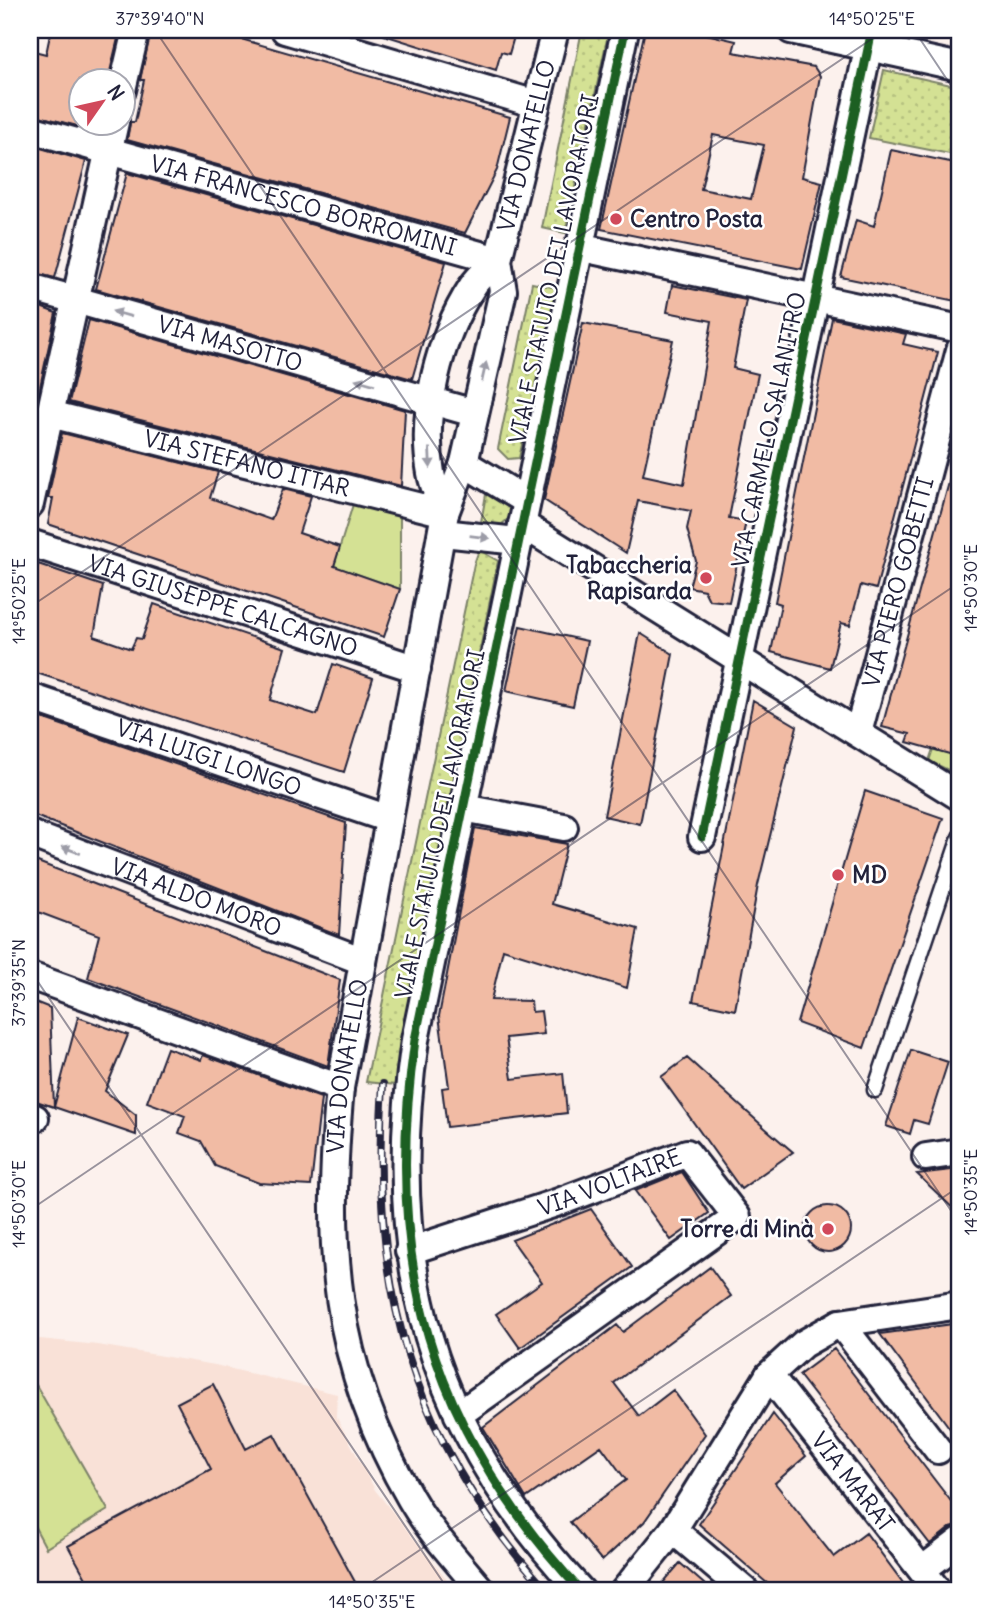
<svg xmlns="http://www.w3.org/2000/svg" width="990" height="1621" font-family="Delius,sans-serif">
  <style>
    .built { fill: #f9e1d7 }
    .grass { fill: url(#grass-dots); stroke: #7b8268; stroke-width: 2 }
    .garden { fill: #d4e194; stroke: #7b8268; stroke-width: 2 }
    .building { fill: #f1bba4; stroke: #22223b; stroke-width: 2; fill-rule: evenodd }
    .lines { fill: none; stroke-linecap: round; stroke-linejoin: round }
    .lane-casing { stroke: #22223b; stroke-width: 19 }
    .street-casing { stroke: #22223b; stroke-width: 32 }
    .lane { stroke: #fff; stroke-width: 14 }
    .street { stroke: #fff; stroke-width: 26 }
    .rail-casing { stroke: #22223b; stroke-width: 8 }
    .rail { stroke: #fff; stroke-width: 5; stroke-dasharray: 16; stroke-linecap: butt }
    .cycleway-casing { stroke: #fff; stroke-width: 13 }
    .cycleway { stroke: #1b5e20; stroke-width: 9 }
    .oneway { fill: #9c9ca7 }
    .ticks { fill: none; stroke: #22223b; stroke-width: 2; stroke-opacity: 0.45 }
    .poi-dot { fill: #d1495b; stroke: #fff; stroke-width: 2.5 }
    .labels { text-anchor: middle; stroke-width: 5; stroke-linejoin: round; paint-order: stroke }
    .street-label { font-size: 23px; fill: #22223b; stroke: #fff }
    .poi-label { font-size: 23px; font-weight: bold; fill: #22223b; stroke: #fff; text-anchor: start }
    .neatline { fill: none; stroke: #22223b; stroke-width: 2.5 }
    .ticks-label { font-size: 18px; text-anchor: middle; fill: #22223b }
  </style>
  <defs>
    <pattern id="grass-dots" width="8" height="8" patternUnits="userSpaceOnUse" patternTransform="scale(1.75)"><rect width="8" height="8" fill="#d4e194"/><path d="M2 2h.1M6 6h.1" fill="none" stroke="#b6c180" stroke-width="1.8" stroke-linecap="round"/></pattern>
  </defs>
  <rect width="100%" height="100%" fill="#fcf1ed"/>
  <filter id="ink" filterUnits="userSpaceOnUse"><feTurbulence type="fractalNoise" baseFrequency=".0143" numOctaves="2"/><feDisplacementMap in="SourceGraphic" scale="14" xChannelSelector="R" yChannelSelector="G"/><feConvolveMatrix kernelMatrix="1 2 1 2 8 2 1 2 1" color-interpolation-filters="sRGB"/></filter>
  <g filter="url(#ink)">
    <path class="built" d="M30,1338L98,1345L215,1365L337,1394L336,1416L375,1490L456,1591H30Z"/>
    <path class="grass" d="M582,30H609L565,233L542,228Z
      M884,70L960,87V156L869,138Z
      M532,283L557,288L519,458L508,459L498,449Z
      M487,489L513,501L509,518L501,525L481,522Z
      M479,550L498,561L407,1008L396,1085L366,1082L474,564Z"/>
    <path class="garden" d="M354,501L400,513V589L334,566Z
      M960,728V770L959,775L929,761L933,749L953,754Z
      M36,1385L108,1510L46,1548L30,1518V1389Z"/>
    <path class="building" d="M51,30H120L108,80H80V122H99L97,131L30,114V50L46,54Z
      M151,30H210L510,117L497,170L465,233L127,140L130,122H135L144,80H140Z
      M384,30H508L515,33L509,54L501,52L496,70L384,35Z
      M645,30H689L736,41L733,52L814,67L820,76L802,177L822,182L802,269L601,229ZM713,135L764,145L751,199L701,189Z
      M30,145L86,161L55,278L30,272Z
      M891,150L960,164V186L954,218L960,220V282L956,301L841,277L856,220L874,226Z
      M127,173L446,262L412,379L96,289Z
      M672,285L746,300L733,368L758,374L729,518L746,521L729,602L709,600L704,590L689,587L696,561L687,529L691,511L638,501L626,553L544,500L583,323L673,340L643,475L684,484L712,321L667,312Z
      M30,303L56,313L30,433Z
      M832,318L906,334L903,344L938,352L876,589L861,585L850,625L841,623L830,668L771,652L781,604L775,602Z
      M89,320L405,410L401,486L69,402Z
      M62,433L218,472L210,498L271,520L283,489L311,496L299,533L340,547L334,566L400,589L384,637L48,524L53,498H48Z
      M954,464L960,465V728L953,755L907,742L910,734L882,727Z
      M38,564L103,586L94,636L131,649L136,638L142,639L154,604L285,648L270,700L317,715L333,664L373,678L344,772L30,671V600Z
      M520,626L587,641L573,706L506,691Z
      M640,633L673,654L640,824L604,816Z
      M753,700L797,726L758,885L735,1010L693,1001Z
      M30,714L346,823L339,935L30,814Z
      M865,791L943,818L864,1048L797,1023Z
      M475,828L567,844L552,904L638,929L627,988L503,949L491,1000L531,1001L532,1012L541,1011L544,1034L506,1038L512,1079L563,1073L567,1113L447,1127L442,1088L449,1087L439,1016Z
      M30,859L340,980L328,1066L88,978L99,935L30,909Z
      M30,1000L50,1008L54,1107L30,1099Z
      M78,1017L128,1035L105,1091L136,1115V1135L54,1107Z
      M167,1048L201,1060L203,1055L321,1098L311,1186L259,1183L215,1166L201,1141L179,1133L185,1116L147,1102Z
      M911,1050L948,1062L928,1124L914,1120L910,1134L886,1126Z
      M687,1058L765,1128L793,1152L741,1189L661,1077Z
      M960,1169V1215L917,1174Z
      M682,1172L709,1213L671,1240L635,1191Z
      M805 1229a23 23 0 1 1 46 0a23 23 0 1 1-46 0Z
      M591,1209L632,1267L520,1348L496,1314L542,1282L512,1240Z
      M710,1267L731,1296L614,1383L639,1416L673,1390L705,1434L644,1522L602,1561L570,1522L626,1480L601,1446L526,1498L483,1427L617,1325L623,1332Z
      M960,1323V1442L880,1334Z
      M834,1349L960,1513V1526L950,1528L930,1544L799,1375Z
      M213,1384L246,1449L274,1434L360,1591H93L68,1546L211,1469L177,1403Z
      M773,1414L806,1456L775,1483L834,1557L866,1533L909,1591H776L699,1524Z
      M680,1563L712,1591H656Z"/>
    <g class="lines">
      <g class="lane-casing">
        <path id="lane" d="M875,1090L960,837"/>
      </g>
      <g class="street-casing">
        <g id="street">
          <path d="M285,30L536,104"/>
          <path d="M791,30L960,67"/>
          <path d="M122,90L136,30"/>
          <path id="s1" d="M30,129L498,260"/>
          <path d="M578,247L960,329"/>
          <path id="s2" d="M30,287L474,413"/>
          <path id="s3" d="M50,414L445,513"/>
          <path d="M464,463L525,500"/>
          <path d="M30,504L115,122"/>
          <path d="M445,513C440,500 433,486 431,473C420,413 439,338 472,287C478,277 489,268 498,260"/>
          <path d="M522,524L960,797"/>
          <path d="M443,533L518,541"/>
          <path id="s4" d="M30,543L417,669"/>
          <path id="s5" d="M30,697L389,819"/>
          <path id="s6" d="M858,733L960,350"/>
          <path d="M463,808L564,827"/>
          <path id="s7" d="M30,834L363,961"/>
          <path d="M702,837L872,30"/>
          <path d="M30,976L340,1088"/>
          <path d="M30,1116L35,1118"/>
          <path d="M926,1157L960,1152"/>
          <path id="s8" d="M409,1251L559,1202L687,1153L737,1217L458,1415"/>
          <path d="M840,1323L938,1450"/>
          <path id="s9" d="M769,1375L938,1591"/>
          <path d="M673,1530L745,1591"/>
          <path d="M922,1570L960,1541"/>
          <path id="s10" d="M482,1591C457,1561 430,1532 411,1499C331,1362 326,1241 340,1088L445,513L464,463L503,291L498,260L555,30"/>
          <path d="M581,1591C428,1427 383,1260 415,1040L625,30"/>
          <path d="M624,1591L673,1530L769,1375L803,1344L840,1323L960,1305"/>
        </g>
      </g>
      <use href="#lane" class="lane"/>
      <use href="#street" class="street"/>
      <g class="rail-casing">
        <path id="rail" d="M383,1084C369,1285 410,1439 547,1591"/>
      </g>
      <use href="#rail" class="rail"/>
      <g class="cycleway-casing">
        <path id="cycleway" d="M702,837L872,30
          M581,1591C428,1427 383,1260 415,1040L625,30"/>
      </g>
      <use href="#cycleway" class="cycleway"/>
    </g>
    <defs><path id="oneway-solid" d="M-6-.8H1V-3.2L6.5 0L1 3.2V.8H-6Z" transform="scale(1.75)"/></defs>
    <g class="oneway">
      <use href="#oneway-solid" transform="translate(122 314) rotate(-164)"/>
      <use href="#oneway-solid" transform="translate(484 372) rotate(-77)"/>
      <use href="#oneway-solid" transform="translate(365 382) rotate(-164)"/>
      <use href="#oneway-solid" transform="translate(430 458) rotate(87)"/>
      <use href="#oneway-solid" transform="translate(480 537) rotate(7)"/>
      <use href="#oneway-solid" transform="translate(71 850) rotate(-159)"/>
    </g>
  </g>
  <path class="ticks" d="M155,30L960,1224M914,30L960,99M30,607L885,30M30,970L449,1591M30,1210L960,582M359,1591L960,1186"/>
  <g class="poi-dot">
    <circle cx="616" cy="219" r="7"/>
    <circle cx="706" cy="578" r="7"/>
    <circle cx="838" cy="875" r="7"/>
    <circle cx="828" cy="1229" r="7"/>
  </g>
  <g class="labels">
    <g class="street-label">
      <text dy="8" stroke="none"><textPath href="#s10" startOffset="1505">VIA DONATELLO</textPath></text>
      <text dy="8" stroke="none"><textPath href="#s1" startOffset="284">VIA FRANCESCO BORROMINI</textPath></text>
      <text transform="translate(554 269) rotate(-78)" y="8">VIALE STATUTO DEI LAVORATORI</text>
      <text dy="8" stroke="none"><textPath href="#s2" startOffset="208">VIA MASOTTO</textPath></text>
      <text transform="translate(769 430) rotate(-78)" y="8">VIA CARMELO SALANITRO</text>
      <text dy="8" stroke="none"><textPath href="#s3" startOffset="203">VIA STEFANO ITTAR</textPath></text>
      <text dy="8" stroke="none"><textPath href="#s6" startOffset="156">VIA PIERO GOBETTI</textPath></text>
      <text dy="8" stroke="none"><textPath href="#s4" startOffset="203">VIA GIUSEPPE CALCAGNO</textPath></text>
      <text dy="8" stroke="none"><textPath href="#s5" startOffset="189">VIA LUIGI LONGO</textPath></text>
      <text transform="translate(440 824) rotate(-78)" y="8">VIALE STATUTO DEI LAVORATORI</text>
      <text dy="8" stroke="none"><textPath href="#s7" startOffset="178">VIA ALDO MORO</textPath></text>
      <text dy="8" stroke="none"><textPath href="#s10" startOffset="564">VIA DONATELLO</textPath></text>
      <text dy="8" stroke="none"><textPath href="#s8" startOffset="212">VIA VOLTAIRE</textPath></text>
      <text dy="8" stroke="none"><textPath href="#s9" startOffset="136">VIA MARAT</textPath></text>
    </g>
    <g class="poi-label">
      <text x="630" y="227">Centro Posta</text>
      <text x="692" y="573" text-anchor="end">Tabaccheria<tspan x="692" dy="26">Rapisarda</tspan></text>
      <text x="852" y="883">MD</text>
      <text x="814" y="1237" text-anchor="end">Torre di Minà</text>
    </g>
  </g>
  <rect width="990" height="1621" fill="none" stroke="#fff" stroke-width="77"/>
  <g transform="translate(102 102) rotate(56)"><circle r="33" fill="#ffffff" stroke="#a7a7b1" stroke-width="2"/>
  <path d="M0-5L12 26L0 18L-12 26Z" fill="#d1495b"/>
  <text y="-10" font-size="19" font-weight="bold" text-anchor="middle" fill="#22223b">N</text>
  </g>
  <rect x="38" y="38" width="913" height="1544" class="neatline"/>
  <g class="ticks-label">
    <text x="160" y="25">37°39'40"N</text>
    <text x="872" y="25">14°50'25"E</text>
    <text transform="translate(971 588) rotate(-90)" y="6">14°50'30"E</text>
    <text transform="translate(19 601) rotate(-90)" y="6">14°50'25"E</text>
    <text transform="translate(19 983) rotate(-90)" y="6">37°39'35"N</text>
    <text transform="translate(971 1192) rotate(-90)" y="6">14°50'35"E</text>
    <text transform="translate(19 1204) rotate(-90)" y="6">14°50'30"E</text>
    <text x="372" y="1608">14°50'35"E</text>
  </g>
</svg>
